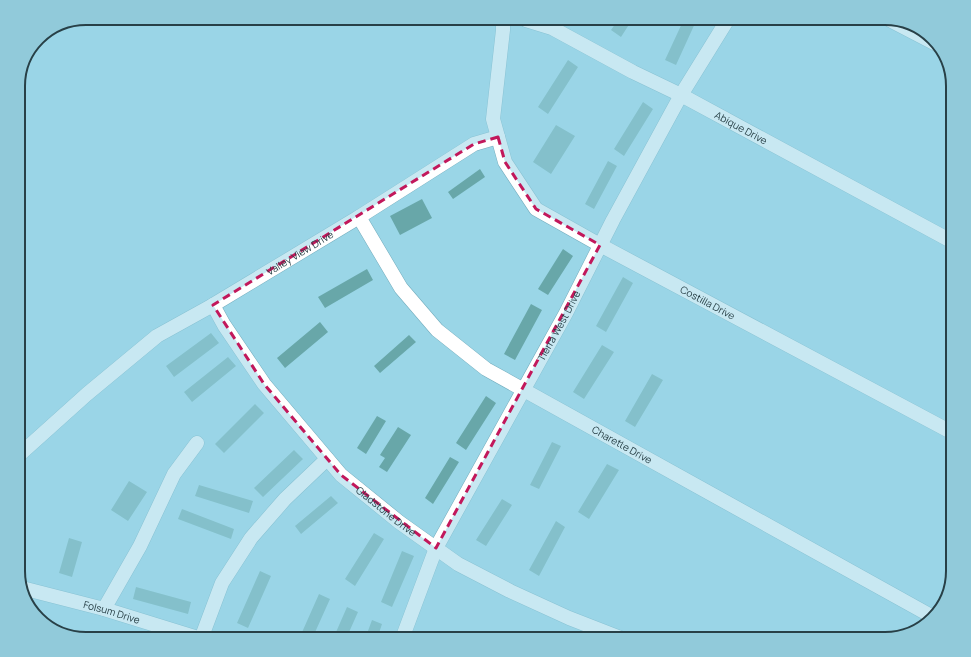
<svg xmlns="http://www.w3.org/2000/svg" width="971" height="657" font-family="Manrope,sans-serif">
  <style>
    .building { fill: #68a7a9 }
    .lines { fill: none; stroke-linecap: round; stroke-linejoin: round }
    .minor-casing { stroke: #72acbd; stroke-width: 15 }
    .minor { stroke: #fff; stroke-width: 14 }
    .marked { fill: none; stroke: #c2185b; stroke-width: 3; stroke-dasharray: 8 5; stroke-linejoin: round }
    .labels { text-anchor: middle; stroke-width: 3; stroke-linejoin: round; paint-order: stroke }
    .street-label { font-size: 10px; fill: #284047; stroke: #9ad6e7 }
    .rim { fill: none; stroke: #284047; stroke-width: 2 }
  </style>
  <rect width="100%" height="100%" fill="#9ad6e7"/>
  <path class="building" d="M684,19H697L676,65L665,60Z
    M585,20H598L594,25Z
    M618,20H632L621,37L611,30Z
    M568,60L578,67L548,114L538,107Z
    M643,102L653,109L624,156L614,149Z
    M556,125L575,136L551,174L533,162Z
    M608,161L617,166L594,209L585,204Z
    M480,169L485,177L453,199L448,192Z
    M422,199L432,218L400,235L390,216Z
    M563,249L573,256L548,295L538,289Z
    M367,269L373,280L325,308L318,297Z
    M623,277L633,283L606,332L596,326Z
    M531,304L542,310L515,360L504,354Z
    M320,322L328,332L285,368L277,358Z
    M211,333L219,343L174,377L166,366Z
    M409,335L416,342L380,373L374,366Z
    M602,345L614,352L584,399L573,392Z
    M228,357L236,366L192,402L184,392Z
    M652,374L663,380L635,427L625,421Z
    M486,396L496,403L466,450L456,443Z
    M255,404L264,413L224,453L215,444Z
    M377,416L386,421L366,454L357,448Z
    M398,427L411,435L387,472L379,467L385,458L380,455Z
    M552,442L561,446L539,489L530,485Z
    M294,450L303,459L263,497L254,488Z
    M450,457L459,462L433,504L425,498Z
    M607,464L619,470L589,519L578,512Z
    M129,481L147,492L128,521L111,510Z
    M199,485L253,501L249,513L195,496Z
    M331,496L338,503L301,534L295,526Z
    M502,499L512,505L486,546L476,540Z
    M182,509L234,529L231,539L178,519Z
    M556,521L565,527L539,576L529,570Z
    M374,533L384,539L355,586L345,579Z
    M69,538L82,542L72,577L59,573Z
    M402,551L414,556L392,607L381,602Z
    M260,571L271,576L248,628L237,623Z
    M136,587L191,602L188,614L133,599Z
    M319,594L330,599L312,639H299Z
    M347,607L358,612L346,639H333Z
    M372,620L382,624L377,639H365Z"/>
  <g class="lines">
    <g class="minor-casing">
      <g id="minor">
        <path d="M888,19L938,45"/>
        <path id="s1" d="M503,20V30L493,119L505,162L536,209L600,245L953,433"/>
        <path id="s2" d="M526,20L552,28L633,72L681,95L953,242"/>
        <path id="s3" d="M359,217L401,288L437,330L486,369L933,617"/>
        <path id="s4" d="M213,305L224,325L264,384L341,475L399,522L458,564L510,591L569,618L623,639"/>
        <path id="s5" d="M18,456L87,394L157,336L213,305L359,217L474,144L498,137"/>
        <path id="s6" d="M22,588L104,609L201,639"/>
        <path d="M104,609L140,546L174,474L197,443"/>
        <path d="M201,639L222,583L251,538L285,499L327,459"/>
        <path id="s7" d="M402,639L436,548L566,313L613,220L681,95L728,19"/>
      </g>
    </g>
    <use href="#minor" class="minor"/>
  </g>
  <path d="M0 0H971V657H0ZM498,137L505,162L536,209L600,245L436,548L341,475L264,384L213,305L474,144Z" fill="#9ad6e7" fill-opacity=".55" fill-rule="evenodd"/>
  <path class="marked" d="M498,137L505,162L536,209L600,245L436,548L341,475L264,384L213,305L474,144Z"/>
  <g class="labels">
    <g class="street-label">
      <text dy="4" stroke="none"><textPath href="#s2" startOffset="241">Abique Drive</textPath></text>
      <text dy="4" stroke="none"><textPath href="#s5" startOffset="349">Valley View Drive</textPath></text>
      <text dy="4" stroke="none"><textPath href="#s1" startOffset="396">Costilla Drive</textPath></text>
      <text dy="4" stroke="none"><textPath href="#s7" startOffset="351">Tierra West Drive</textPath></text>
      <text dy="4" stroke="none"><textPath href="#s3" startOffset="356">Charette Drive</textPath></text>
      <text dy="4" stroke="none"><textPath href="#s4" startOffset="271">Gladstone Drive</textPath></text>
      <text dy="4" stroke="none"><textPath href="#s6" startOffset="93">Folsum Drive</textPath></text>
    </g>
  </g>
  <path d="M0 0H971V657H0ZM86 25H885A61 61 0 0 1 946 86V571A61 61 0 0 1 885 632H86A61 61 0 0 1 25 571V86A61 61 0 0 1 86 25Z" fill="#91cada" fill-rule="evenodd"/>
  <path class="rim" d="M86 25H885A61 61 0 0 1 946 86V571A61 61 0 0 1 885 632H86A61 61 0 0 1 25 571V86A61 61 0 0 1 86 25Z"/>
</svg>
